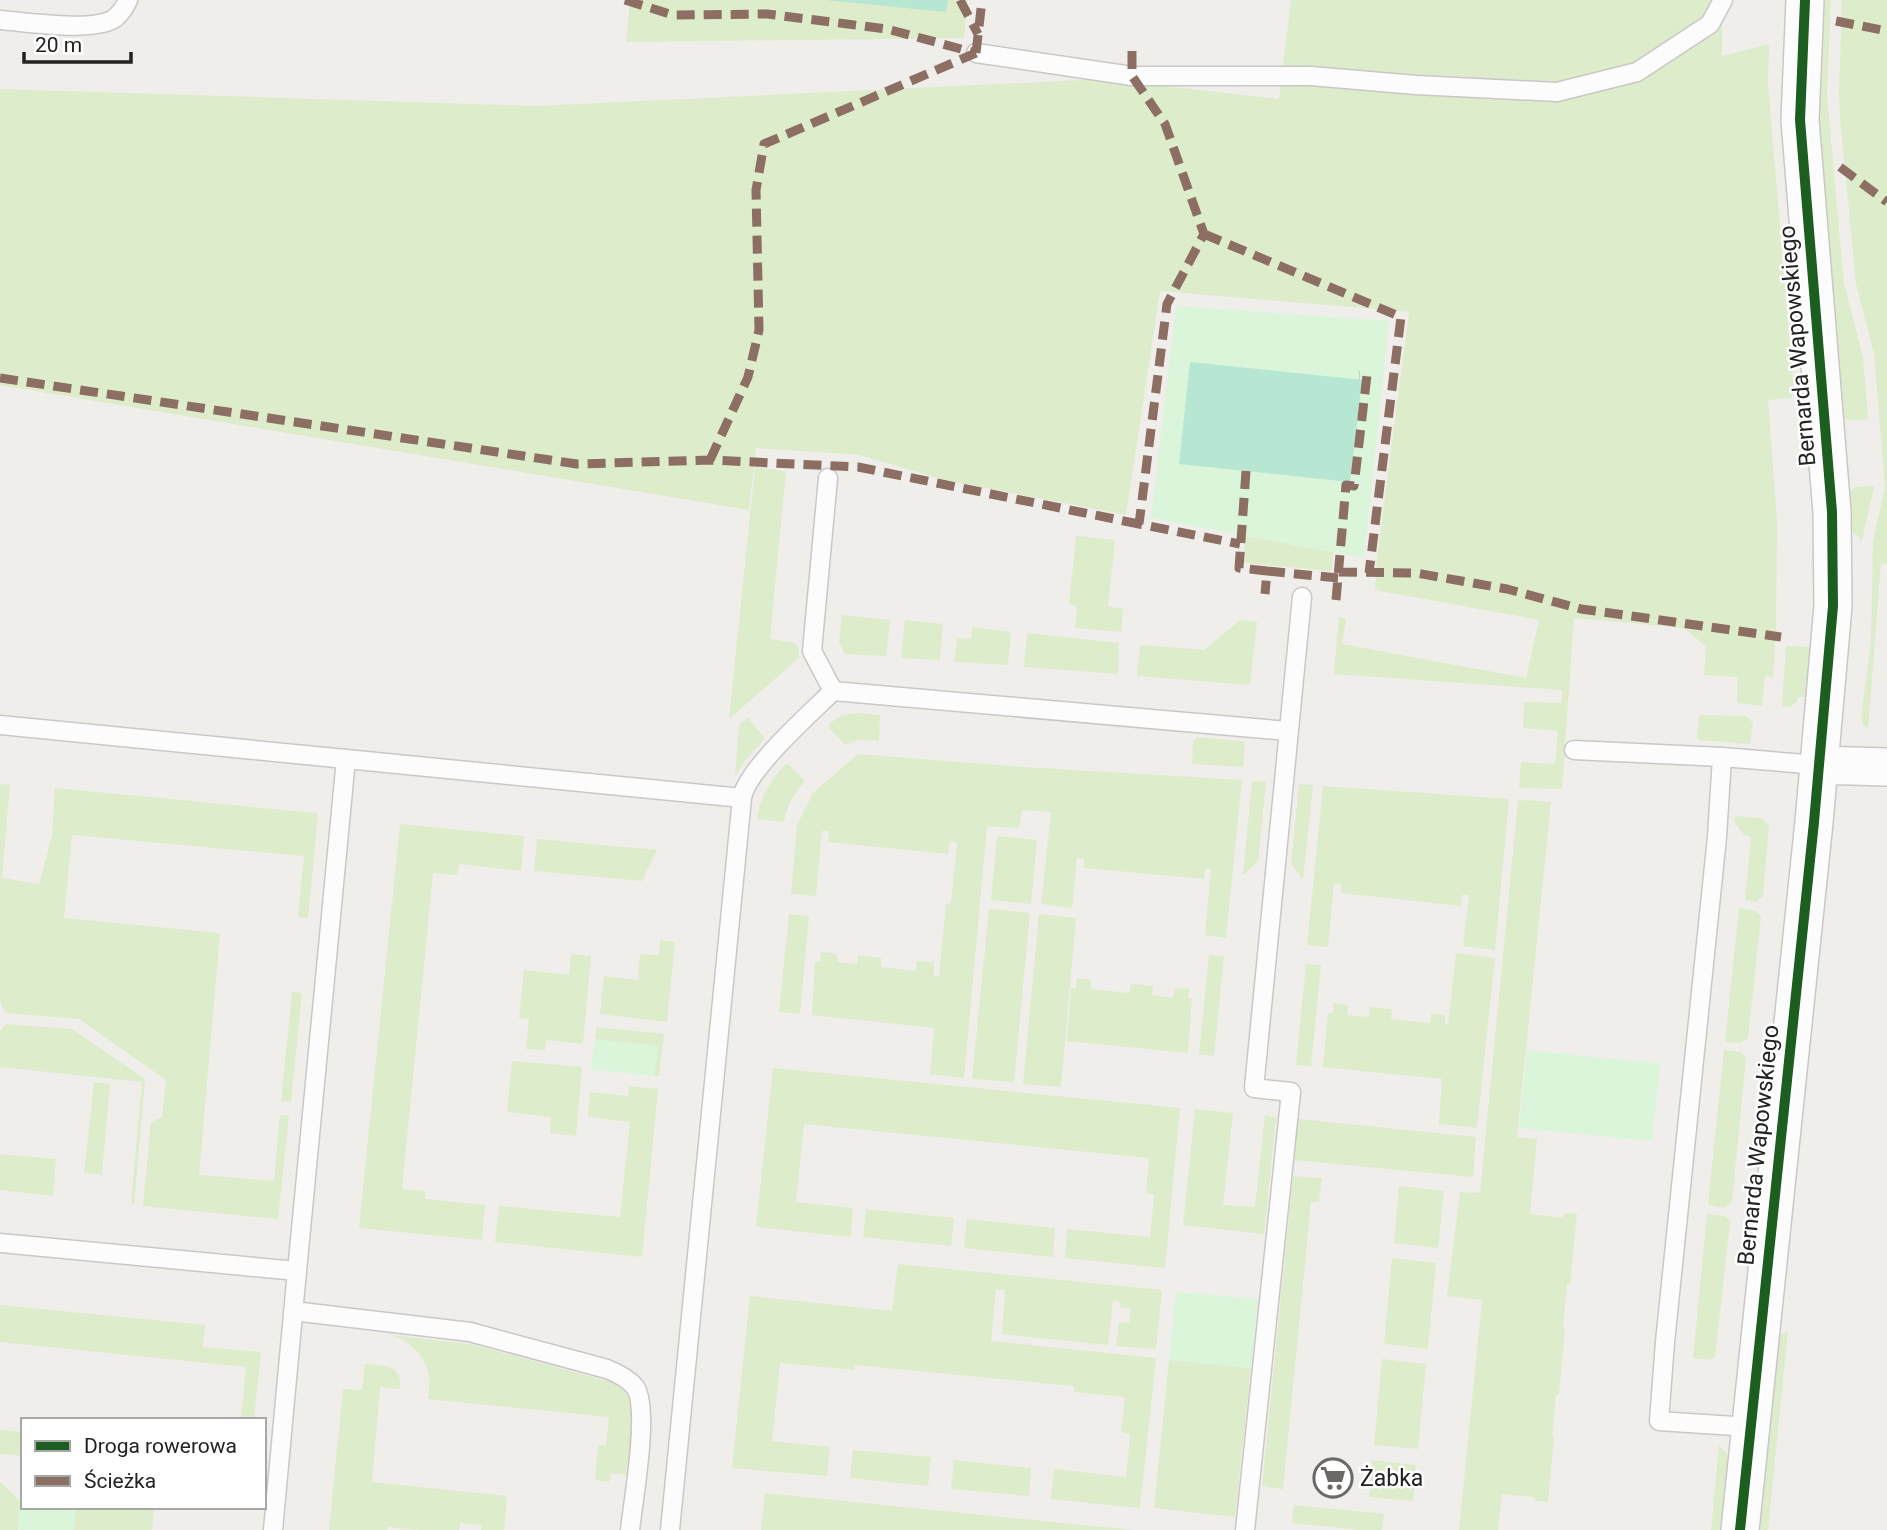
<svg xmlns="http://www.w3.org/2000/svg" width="1887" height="1530" font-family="Roboto,sans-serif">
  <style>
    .grass { fill: #ddeccb }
    .park { fill: #daf5da }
    .pitch { fill: #b7e6d2 }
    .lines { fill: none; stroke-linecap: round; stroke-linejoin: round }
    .lane-casing { stroke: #c9c8c7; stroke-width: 21 }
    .street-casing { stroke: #c9c8c7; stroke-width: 40 }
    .lane { stroke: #fdfcfc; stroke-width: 18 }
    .street { stroke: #fdfcfc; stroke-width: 37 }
    .quiet { stroke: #8d6e63; stroke-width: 9; stroke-dasharray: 18 9; stroke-linecap: butt }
    .cycleway-casing { stroke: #fff; stroke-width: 15 }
    .cycleway { stroke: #1b5e20; stroke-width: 10 }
    .labels { text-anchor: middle; stroke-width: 5; stroke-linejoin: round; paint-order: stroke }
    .street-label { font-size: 23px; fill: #222; stroke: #fff }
    .poi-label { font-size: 23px; fill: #222; stroke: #fff; text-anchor: start }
  </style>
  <rect width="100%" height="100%" fill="#f0eeeb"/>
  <path class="grass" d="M630,0H968L964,38L626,42Z
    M1291,0H1722V56L1769,44L1768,84L1794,392L1791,398L1768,400L1777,522L1776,628L1773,678L1765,675L1762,706L1737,703V677L1704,675L1706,646L1683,628L1574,618L1562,789L1519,788L1521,762L1555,764L1558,731L1523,728L1524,702L1562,703V690L1334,674L1339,616L1346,619L1342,644L1526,678L1539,620L1375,590L1377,558L1409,312L1160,291L1126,515L944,480L860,455L756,448L749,510L0,385V89L537,106L1104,79L1279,99Z
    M1823,0H1831L1827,95L1844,284L1863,357L1868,419C1858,420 1849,423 1841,415L1817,112Z
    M1842,0H1887V564H1881L1868,728L1864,726L1861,719L1871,639L1873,541L1885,487L1874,354L1856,284L1840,118L1839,92Z
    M755,467L786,471L770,639L795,643L799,650V658L729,719Z
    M1873,486L1874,487L1862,541L1849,528L1848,493L1855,487Z
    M1076,536L1115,540L1108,607L1123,608L1121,632L1075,628L1077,606L1069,604Z
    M1245,536L1333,552L1332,571L1243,563Z
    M842,615L890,620L886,656L845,654L839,642Z
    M905,620L943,624L940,660L901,658Z
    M1240,620L1257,622L1250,685L1137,676L1140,645L1204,650Z
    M972,627L1011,632L1008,665L954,662L957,638L971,639Z
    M1027,633L1119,643L1118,674L1024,667Z
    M1786,646L1812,647L1809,697H1798L1797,702L1790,707L1782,706Z
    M858,713L880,715L879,741L857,740L845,745L829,728L830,723L842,715Z
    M1699,715L1746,716L1753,723L1750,744L1699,740L1697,738Z
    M748,718L764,737L762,742L746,759L735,777L739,725Z
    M1198,737L1245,742L1243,767L1192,764L1193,741Z
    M858,754L1023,767L1242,780L1226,938L1205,935L1211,869H1205L1204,879L1084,868V859L1077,858L1072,908L1041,904L1051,812L1022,810L1019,828L987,826L964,1078L930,1074L934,1028L812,1015L815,962H820L821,952L837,954V962L857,964L858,955L881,958V967L916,971L917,961L934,962V976H939L946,904L951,903L957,843L952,841L949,844L948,854L828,842L829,831H822L816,896L791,894L797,825L813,793Z
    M785,764L789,765L805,781C794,794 786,806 784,822L757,819C760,796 771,781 785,764Z
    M1252,781L1266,782L1258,862L1243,875Z
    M0,784L10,785L2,878L39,884L52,836L55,788L315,813L318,815L308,918L298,917L304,856L72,835L64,918L220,933L199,1175L274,1181L280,1115L289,1116L278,1219L143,1206L151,1122L162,1117L166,1080L79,1019L5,1013L0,1001Z
    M1299,784L1313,785L1303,880L1291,863Z
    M1323,786L1509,799L1495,950L1463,946L1469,895H1462L1461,906L1341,893V884L1334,883L1328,947L1307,945Z
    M1518,800L1551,802L1517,1137L1537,1139L1530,1214L1563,1218L1564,1213L1577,1214L1570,1284H1567L1563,1328L1565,1329L1559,1394L1556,1395L1552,1436L1554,1437L1548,1502L1535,1501L1534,1497L1502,1494L1498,1530H1459L1482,1300L1447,1296L1460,1192L1480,1193Z
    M1735,816L1762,818L1769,826L1763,896L1756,902L1745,900L1751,837L1744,835L1734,821Z
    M400,824L524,836L521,871L459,864L457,875L433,873L402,1189L425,1191V1199L485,1205L482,1240L359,1228Z
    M997,836L1037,840L1031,904L991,900Z
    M537,839L657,850L642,881L534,871Z
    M1739,908L1756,911L1761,917L1748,1038L1740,1043L1725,1042Z
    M989,909L1030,913L1014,1082L972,1079Z
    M789,914L809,916L800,1014L779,1012Z
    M1039,914L1076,918L1061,1087L1023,1084Z
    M660,940L675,942L667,1022L600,1014L604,976L638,980L640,954L659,955Z
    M1456,953L1495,958L1477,1128L1439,1124L1442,1079L1323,1067L1328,1013H1333V1003L1348,1005L1347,1015L1369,1017L1370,1007L1392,1009L1391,1019L1430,1023L1431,1014L1445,1015V1024L1448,1025Z
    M571,954L591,956L583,1044L546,1040L545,1050L526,1049L529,1019L519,1018L524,970L569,975Z
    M1209,955L1224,956L1214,1056L1199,1054Z
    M1306,964L1321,965L1311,1066L1296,1065Z
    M1077,978L1091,980V989L1129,993L1131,984L1153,986L1152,995L1173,998L1175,988L1189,989L1188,999H1192L1188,1053L1067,1041L1071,988H1076Z
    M292,992L302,993L291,1102L281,1101Z
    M6,1024L72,1029L145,1079L134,1205L131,1204L142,1082L0,1067V1031Z
    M596,1027L664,1034L659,1076H654L658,1046L595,1039Z
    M1724,1050L1741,1052L1746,1058L1732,1202L1724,1208L1708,1205Z
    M512,1061L582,1067L576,1136L550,1133L551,1117L507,1112Z
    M773,1068L1180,1108L1165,1268L1065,1258L1067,1229L1150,1237L1154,1194L1146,1193L1149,1158L804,1124L796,1202L853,1208L851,1237L756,1227Z
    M94,1082L110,1084L102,1175L84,1173Z
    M629,1086L658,1089L642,1257L495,1242L499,1206L620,1217L630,1122L588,1117L590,1092L628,1096Z
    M1195,1109L1233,1113L1223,1205L1255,1207L1265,1115L1276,1118L1264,1234L1183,1225Z
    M1298,1119L1476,1137L1473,1177L1294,1160Z
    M0,1154L56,1159L53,1196L0,1190Z
    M1293,1176L1322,1178L1319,1202H1311L1283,1489L1262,1486Z
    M1399,1186L1444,1191L1438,1248L1394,1243Z
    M866,1209L954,1218L951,1246L863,1237Z
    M1707,1214L1725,1216L1730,1222L1715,1357L1710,1360L1693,1358Z
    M967,1219L1055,1228L1053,1257L964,1248Z
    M1392,1258L1436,1263L1428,1349L1384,1344Z
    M898,1264L1162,1290L1156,1349L1116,1346L1119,1322L1129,1323L1131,1309L1120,1307L1121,1302L1113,1300L1108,1345L1002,1334L1005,1290L996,1289L991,1341L1156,1358L1140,1508L1051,1499L1054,1469L1126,1477L1130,1434L1121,1432L1125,1397L1074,1392V1386L855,1365V1370L780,1363L772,1441L830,1447L827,1476L732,1468L750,1296L892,1311Z
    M0,1305L205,1325L203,1347L261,1352L254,1420H241L246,1367L0,1342Z
    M1788,1331L1768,1530H1756L1775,1337Z
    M390,1335L471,1344L614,1383C615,1384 623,1389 624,1390C639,1407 628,1454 626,1475L611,1473L609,1482L595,1480L598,1445H606L609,1417L428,1399C429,1391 430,1382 429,1375C425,1354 408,1340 390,1335Z
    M1382,1359L1426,1364L1418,1449L1374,1445Z
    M1169,1360L1251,1368L1235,1517L1154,1508Z
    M365,1364C383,1366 403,1364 400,1389L380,1387L372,1482L507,1496L504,1530H481V1525L460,1523L459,1530H420L388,1527L387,1530H329L343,1389L362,1390Z
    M0,1430L23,1432V1456L0,1454Z
    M1719,1445L1728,1456L1729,1460L1723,1530H1711Z
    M853,1450L931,1457L928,1486L850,1478Z
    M954,1460L1031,1468L1029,1496L951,1489Z
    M1372,1460L1416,1465L1413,1501L1369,1497Z
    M0,1482L20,1501L18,1530H0Z
    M765,1493L1133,1530H761Z
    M1294,1505L1384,1514L1382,1530H1362L1292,1523Z
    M76,1507H154L152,1530H74Z"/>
  <path class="park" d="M1176,306L1389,321L1364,558L1151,518Z
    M595,1039L658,1046L654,1076L591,1069Z
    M1527,1050L1660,1064L1652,1141L1519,1128Z
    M1176,1292L1258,1299L1251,1368L1169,1360Z
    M20,1492H23V1507H76L74,1530H18Z"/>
  <path class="pitch" d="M825,0H948L946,12Z
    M1190,362L1362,380L1350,482L1179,464Z"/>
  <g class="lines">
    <g class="lane-casing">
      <path id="lane" d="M0,20C27,22 94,33 115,18C121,13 125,7 128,0
        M976,53L1132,76H1311L1416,85L1557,92L1637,72L1710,24L1723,0
        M828,478L812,651L833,691
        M0,725L346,759L297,1271L0,1243
        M1574,750L1722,757L1818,765
        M1722,757L1717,837L1665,1342L1659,1421L1749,1427
        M346,759L742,798
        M293,1311L470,1332L607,1369C617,1373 628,1378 635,1387C650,1408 633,1502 630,1530
        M273,1530L297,1271
        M670,1530L742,798C746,770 811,713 833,691L1288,731
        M1245,1530L1291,1092L1254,1088L1302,597"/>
    </g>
    <g class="street-casing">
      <path id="street" d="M1818,765L1887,767
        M1740,1530L1814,822L1833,606L1832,512L1800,120L1805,0"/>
    </g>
    <use href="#lane" class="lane"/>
    <use href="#street" class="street"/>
    <path class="quiet" d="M625,0L673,15L767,14L887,29L976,53
      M960,0L978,34
      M1836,21L1887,31
      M1132,51V76L1165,124L1204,234L1167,304L1139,524L1240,544
      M976,53L982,0
      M1840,167L1887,202
      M1204,234L1401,317L1369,573
      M0,378L577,464L710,460L858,467L1139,524
      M710,460L748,377L759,330L756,190L764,144L976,53
      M1246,471L1239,568L1267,571L1265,594
      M1267,571L1338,578
      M1339,572L1416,573L1507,589L1581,609L1781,637
      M1336,600L1346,485L1354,486L1367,375H1359"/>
    <g class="cycleway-casing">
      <path id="cycleway" d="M1740,1530L1814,822L1833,606L1832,512L1800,120L1805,0"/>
    </g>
    <use href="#cycleway" class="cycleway"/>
  </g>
  <defs>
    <g id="supermarket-ring" transform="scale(2.0125)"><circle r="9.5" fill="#fff" stroke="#6a6968" stroke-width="1.5"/><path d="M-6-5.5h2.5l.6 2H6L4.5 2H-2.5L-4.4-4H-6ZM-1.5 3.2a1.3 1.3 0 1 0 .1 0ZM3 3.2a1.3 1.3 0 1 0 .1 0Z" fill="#6a6968"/></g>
  </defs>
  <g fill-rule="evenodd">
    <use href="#supermarket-ring" x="1333" y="1478"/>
  </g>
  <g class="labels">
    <g class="street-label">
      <text transform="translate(1797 346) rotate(-95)" y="8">Bernarda Wapowskiego</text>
      <text transform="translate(1758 1145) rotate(-84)" y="8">Bernarda Wapowskiego</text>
    </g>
    <g class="poi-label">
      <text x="1360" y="1486">Żabka</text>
    </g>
  </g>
  <rect x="21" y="1418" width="245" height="91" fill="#ffffff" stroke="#a7a7a7" stroke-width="2"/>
  <rect x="35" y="1441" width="35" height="10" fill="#1b5e20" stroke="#a7a7a7" stroke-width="2"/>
  <text x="84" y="1453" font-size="21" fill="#222222">Droga rowerowa</text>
  <rect x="35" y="1476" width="35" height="10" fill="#8d6e63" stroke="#a7a7a7" stroke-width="2"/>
  <text x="84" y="1488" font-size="21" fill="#222222">Ścieżka</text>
  <path d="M24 52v10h107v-10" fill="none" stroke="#222222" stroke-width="3.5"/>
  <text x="35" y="52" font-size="21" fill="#222222" stroke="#ffffff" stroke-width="5" paint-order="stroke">20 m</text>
</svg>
